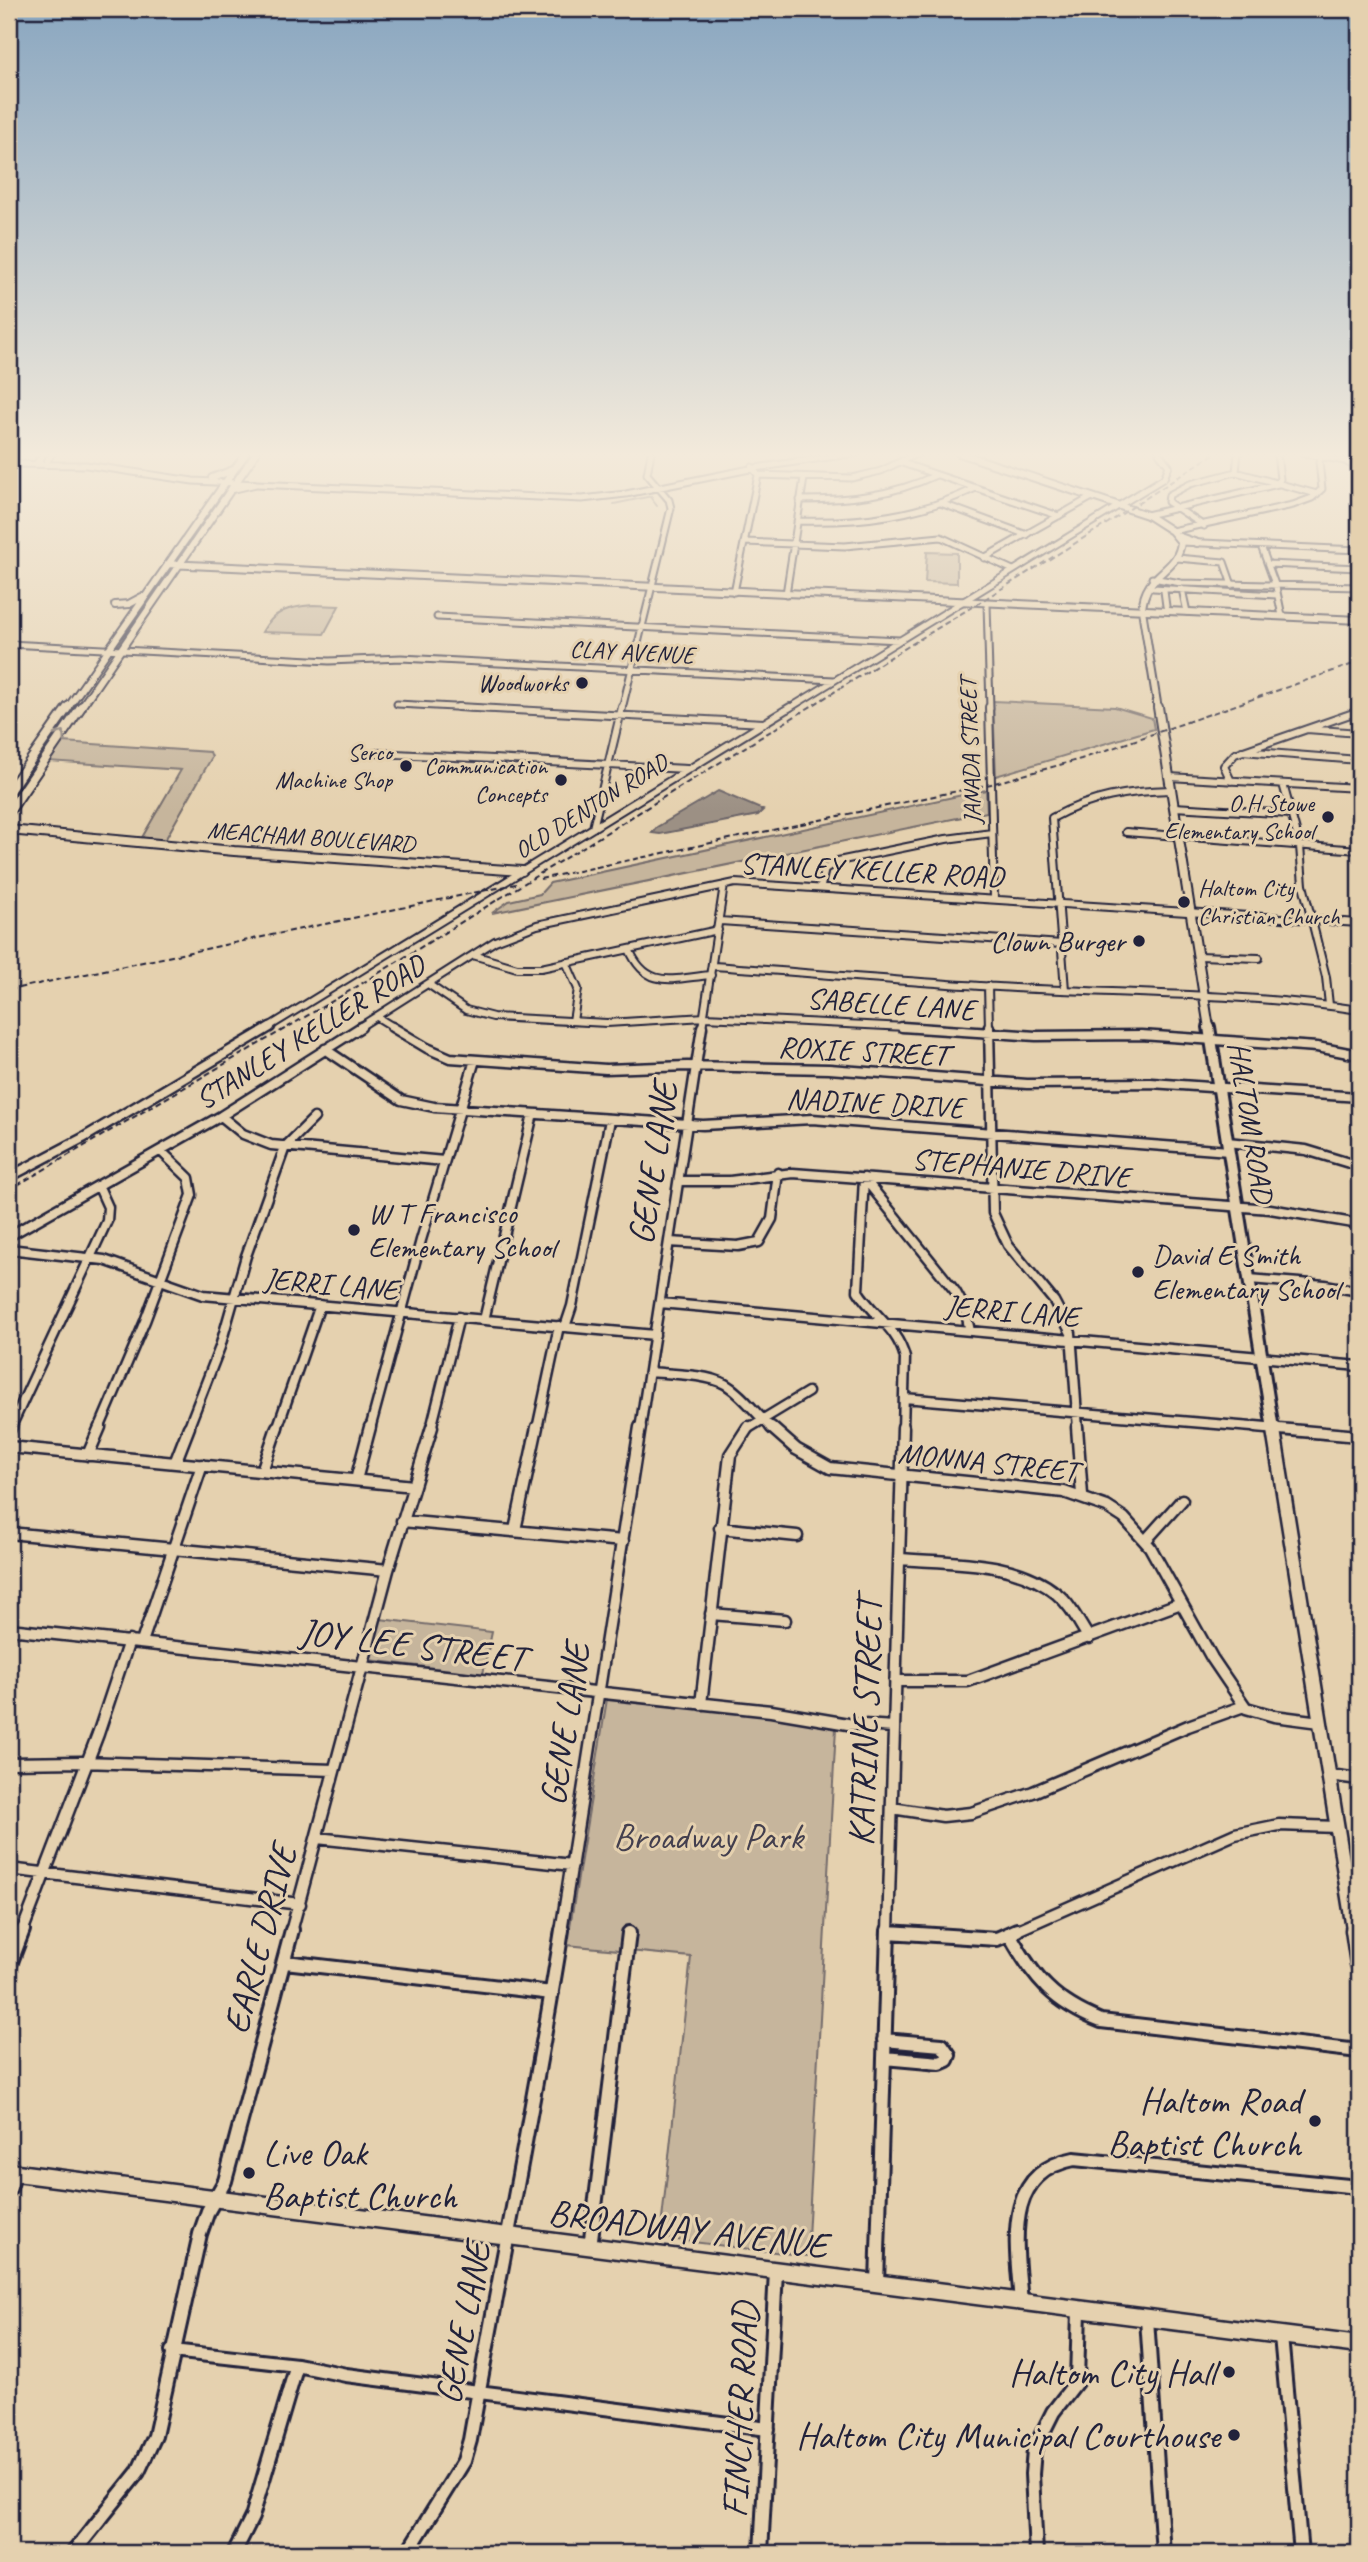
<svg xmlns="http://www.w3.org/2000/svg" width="1368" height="2562" font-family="Caveat,sans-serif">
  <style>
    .green { fill: #c6b59c; stroke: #746c6c; stroke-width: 2 }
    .water { fill: #9c9084; stroke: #6b6467; stroke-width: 2 }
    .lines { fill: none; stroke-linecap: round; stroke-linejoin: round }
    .stream { stroke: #6b6467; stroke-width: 2 }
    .minor-far4-casing { stroke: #22223b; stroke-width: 9 }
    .minor-far3-casing { stroke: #22223b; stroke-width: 10 }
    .minor-far2-casing { stroke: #22223b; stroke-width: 13 }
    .minor-far1-casing { stroke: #22223b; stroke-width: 15 }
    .minor-casing { stroke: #22223b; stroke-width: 18 }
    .major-far4-casing { stroke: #22223b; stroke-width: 10 }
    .major-far3-casing { stroke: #22223b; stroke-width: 12 }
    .major-far2-casing { stroke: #22223b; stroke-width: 16 }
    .major-far1-casing { stroke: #22223b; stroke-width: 18 }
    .major-casing { stroke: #22223b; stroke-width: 21 }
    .minor-far4 { stroke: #e5d1af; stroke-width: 5 }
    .minor-far3 { stroke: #e5d1af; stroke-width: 6 }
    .minor-far2 { stroke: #e5d1af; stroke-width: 8 }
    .minor-far1 { stroke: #e5d1af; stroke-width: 10 }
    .minor { stroke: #e5d1af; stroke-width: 12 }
    .major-far4 { stroke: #e5d1af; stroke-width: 6 }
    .major-far3 { stroke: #e5d1af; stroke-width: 8 }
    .major-far2 { stroke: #e5d1af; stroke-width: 10 }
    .major-far1 { stroke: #e5d1af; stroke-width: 13 }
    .major { stroke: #e5d1af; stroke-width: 16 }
    .rail { stroke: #22223b; stroke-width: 2; stroke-dasharray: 6 3.5; stroke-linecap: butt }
    .oneway { stroke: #847a75 }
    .poi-dot { fill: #22223b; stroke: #e5d1af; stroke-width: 2.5 }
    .labels { text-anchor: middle; stroke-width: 6; stroke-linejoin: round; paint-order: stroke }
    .far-street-label { font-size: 24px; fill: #22223b; stroke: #e5d1af }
    .far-poi-label { font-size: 24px; fill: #22223b; stroke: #e5d1af; text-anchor: end }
    .street-label { font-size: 30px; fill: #22223b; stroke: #e5d1af }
    .poi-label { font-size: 30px; fill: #22223b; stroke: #e5d1af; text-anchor: start }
    .near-street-label { font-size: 37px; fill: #22223b; stroke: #e5d1af }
    .near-park-label { font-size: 37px; fill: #433f4e; stroke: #e5d1af }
    .near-poi-label { font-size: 37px; fill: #22223b; stroke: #e5d1af; text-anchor: end }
  </style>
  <rect width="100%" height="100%" fill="#e5d1af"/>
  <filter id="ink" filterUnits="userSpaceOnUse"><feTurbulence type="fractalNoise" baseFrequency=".0143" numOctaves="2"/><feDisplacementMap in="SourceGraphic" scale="14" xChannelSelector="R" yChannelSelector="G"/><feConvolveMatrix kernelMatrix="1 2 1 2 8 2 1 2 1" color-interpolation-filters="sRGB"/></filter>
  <g filter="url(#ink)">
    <path class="green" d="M927,552L957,553V583L925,582Z
      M313,605L339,606L324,634L262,632C274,610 290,607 313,605Z
      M993,701L1115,707L1152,718L1154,729L996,776Z
      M63,742L210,752L212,757L165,840L140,841L181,770L47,761Z
      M986,790L987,812L492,913L509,901L540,894L550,883Z
      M380,1619L492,1632L483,1674L369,1660Z
      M607,1699L792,1719L836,1728L807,2256L660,2238L691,1957L567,1945Z"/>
    <path class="water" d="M718,791L763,810L758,815L660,834L652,833L657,827Z"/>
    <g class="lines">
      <path class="stream" d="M650,497L657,506
        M614,504L652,496"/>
      <g class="minor-far4-casing">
        <path id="minor-far4" d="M1303,453L1345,461L1352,465
          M899,462L1059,516
          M37,463L44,453
          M46,463L52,453
          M9,464L86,465L193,481L582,499L626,494L755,468L856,453
          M752,467L758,475L852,478L881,471L918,453
          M1236,472L1317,494
          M800,500C848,500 892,496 936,475
          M943,504L1027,535
          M1147,515L1278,484L1280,479L1277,453
          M797,521C860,523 919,516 976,488
          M1204,526L1168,502L1169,495L1190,484L1236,472L1238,453
          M1172,531L1293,505L1312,498L1322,489L1319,462L1322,453
          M744,542L845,546L941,537L1013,570
          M1181,542L1359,550
          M1261,546L1276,587L1282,616
          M984,558L1092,497
          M1177,558L1224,562L1232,585
          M1268,564L1359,568
          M1152,578L1181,583L1359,587
          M1153,588L1277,595
          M1182,589L1187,612
          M1164,591L1166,606
          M734,592L758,475
          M786,594L804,478
          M987,603L990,709
          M437,617L899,640
          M9,644L329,661L401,658L834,680
          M397,704L492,709
          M622,709L671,508L669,500L647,474L651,453
          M788,709L1164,478L1169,466L1159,453"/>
      </g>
      <g class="minor-far3-casing">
        <path id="minor-far3" d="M458,707L764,723
          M989,707L994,898
          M1307,729L1359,733
          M1242,751L1359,760
          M376,753L687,769
          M1169,777L1359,788
          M1231,781L1224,766L1235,754L1359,711
          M1283,784L1300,846L1303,885L1326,977L1329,1005
          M1174,807L1291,814
          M593,828L622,707
          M1126,832L1359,850
          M821,886L825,869L838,861L946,839L992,833
          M720,921L1062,944
          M629,949C647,991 674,978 711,975
          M473,955L517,968H541L718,930
          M1198,956L1259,958
          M566,962L578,989L573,1021
          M713,966C814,973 914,983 1015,988C1130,994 1245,993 1359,1010
          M428,984L466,1010L493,1017L607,1023L705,1017L927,1028
          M988,986L989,1028
          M1065,990L1052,818C1090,797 1129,791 1171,790
          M377,1017L395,1028
          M267,1028L790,707
          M358,1028L495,941L537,925L735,883L1359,923
          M702,1028L724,885"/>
      </g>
      <g class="minor-far2-casing">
        <path id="minor-far2" d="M392,1027L427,1048L450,1058L606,1069L687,1066L829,1069L1027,1084L1151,1083L1359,1097
          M902,1027L1036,1036L1141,1035L1317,1047L1359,1055
          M989,1027L993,1213L1008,1245L1054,1301L1071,1333L1078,1429
          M325,1049L401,1100L434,1107L703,1125L812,1119L1229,1151
          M221,1116L243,1134L271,1145L444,1161
          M1227,1142L1306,1150L1359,1166
          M9,1177L83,1138L270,1027
          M864,1178L858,1291C873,1315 898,1329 905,1358L903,1429
          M864,1178L955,1291L965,1309L970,1331
          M679,1181H730L793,1173L1270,1209L1359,1224
          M9,1236L221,1116L361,1027
          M669,1242L738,1246L759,1242L772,1219L778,1173
          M9,1249L104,1260L203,1295L655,1335
          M9,1251V1263
          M1249,1279L1325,1285L1359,1291
          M660,1303L1359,1366
          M484,1320L533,1114
          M565,1327L572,1306L610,1120
          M649,1372C670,1374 707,1374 725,1384C744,1395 756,1415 773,1429
          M904,1398L1276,1429
          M10,1429L107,1221L108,1207L99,1187
          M99,1429L145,1321L192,1195L189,1178L161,1151
          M188,1429L220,1347L246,1256L285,1147L314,1118
          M277,1429L320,1305
          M370,1429L421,1240L475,1060
          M431,1429L459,1317
          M537,1429L559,1326
          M640,1429L702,1027
          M747,1429L808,1392"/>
      </g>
      <g class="minor-far1-casing">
        <path id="minor-far1" d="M771,1427L796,1449L830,1468L1064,1492L1107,1507L1124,1518L1150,1547L1212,1658L1246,1708L1274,1716L1320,1722
          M1077,1427L1082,1495
          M1255,1427L1359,1436
          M9,1431L11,1427
          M9,1447L414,1486
          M88,1455L100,1427
          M175,1463L189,1427
          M262,1471L277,1427
          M356,1480L370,1427
          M402,1521L623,1541
          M720,1528L797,1536
          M515,1530L537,1427
          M9,1533L388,1570
          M1147,1539L1182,1500
          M899,1559C950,1563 1015,1559 1057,1594C1071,1605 1079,1623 1089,1638
          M711,1614L785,1620
          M9,1629L771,1711L848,1724L894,1727
          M142,1642L202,1465
          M895,1681H968L1181,1603
          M701,1704L730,1455L748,1427
          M9,1763L82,1762L334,1770
          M1329,1775L1359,1779
          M892,1808L943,1816L971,1813L1033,1792L1188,1726L1244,1706
          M317,1838L572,1865
          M9,1869L300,1904
          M22,1932L98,1734L129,1641
          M291,1932L388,1570L432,1427
          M561,1932L640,1427
          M888,1932L903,1427
          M1013,1932L1235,1834L1279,1825L1337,1827"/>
      </g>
      <g class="minor-casing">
        <path id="minor" d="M888,1932L997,1939L1017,1930
          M1010,1935C1034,1979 1054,2002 1101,2021L1359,2051
          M285,1962L552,1993
          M9,1967L23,1930
          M884,2040L942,2045L949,2055L947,2060L940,2063L884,2058
          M9,2190L15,2173
          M590,2247L629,1933
          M877,2284L888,1930
          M1021,2303C1017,2247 1001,2173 1074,2159L1359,2187
          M1147,2319L1163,2553
          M1281,2336L1301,2553
          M172,2351L297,2365L346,2375L768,2429
          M73,2553L138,2472L155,2436L200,2234L208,2211L225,2181L292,1930
          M234,2553L252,2517L297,2365
          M407,2553L464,2461L470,2440C500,2270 535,2101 562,1930
          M761,2553L776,2271
          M1036,2553L1032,2474L1034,2450L1053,2412L1077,2381L1079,2310"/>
      </g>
      <g class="major-far4-casing">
        <path id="major-far4" d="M959,453L1147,515L1172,531L1181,542C1178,573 1145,570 1142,610L1158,709
          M212,478L233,470
          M233,489L254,484
          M1177,536L1197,543
          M168,564L1359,620
          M115,605L129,604L142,597
          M67,709L246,453
          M80,709L256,453"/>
      </g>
      <g class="major-far3-casing">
        <path id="major-far3" d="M1158,707L1209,1028
          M9,791L68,707
          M9,812L81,707
          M9,830L234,851L522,871"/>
      </g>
      <g class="major-far2-casing">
        <path id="major-far2" d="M1209,1027L1273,1429"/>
      </g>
      <g class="major-far1-casing">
        <path id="major-far1" d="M1273,1427L1354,1932"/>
      </g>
      <g class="major-casing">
        <path id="major" d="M1354,1930L1359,1964
          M9,2172L1359,2345"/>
      </g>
      <use href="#minor-far4" class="minor-far4"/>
      <use href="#minor-far3" class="minor-far3"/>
      <use href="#minor-far2" class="minor-far2"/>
      <use href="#minor-far1" class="minor-far1"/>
      <use href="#minor" class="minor"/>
      <use href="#major-far4" class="major-far4"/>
      <use href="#major-far3" class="major-far3"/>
      <use href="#major-far2" class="major-far2"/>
      <use href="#major-far1" class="major-far1"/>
      <use href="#major" class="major"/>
      <path class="rail" d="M540,879L991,784L1081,759L1359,662
        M9,990L516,884
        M9,1190L353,989L1108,523L1215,453"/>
    </g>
    <defs><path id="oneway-chevron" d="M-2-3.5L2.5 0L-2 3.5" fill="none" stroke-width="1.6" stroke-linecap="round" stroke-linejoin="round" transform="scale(1.75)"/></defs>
    <use class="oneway" href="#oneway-chevron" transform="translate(61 735) rotate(-55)"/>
  </g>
  <linearGradient id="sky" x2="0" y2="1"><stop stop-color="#89a6c0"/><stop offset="0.56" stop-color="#f3eadb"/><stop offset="1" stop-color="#f3eadb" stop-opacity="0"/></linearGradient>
  <rect width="1368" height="812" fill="url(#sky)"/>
  <g class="poi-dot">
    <circle cx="582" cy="683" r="7"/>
    <circle cx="406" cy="766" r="7"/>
    <circle cx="561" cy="780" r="7"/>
    <circle cx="1328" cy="817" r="7"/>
    <circle cx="1184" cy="902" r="7"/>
    <circle cx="1139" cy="941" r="7"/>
    <circle cx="354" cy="1230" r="7"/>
    <circle cx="1138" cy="1272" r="7"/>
    <circle cx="1315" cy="2121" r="7"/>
    <circle cx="249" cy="2173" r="7"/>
    <circle cx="1229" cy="2372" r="7"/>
    <circle cx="1234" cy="2435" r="7"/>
  </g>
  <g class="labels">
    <g class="far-street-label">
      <text transform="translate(632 652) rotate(3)" y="8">CLAY AVENUE</text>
      <text transform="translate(970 751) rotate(-92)" y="8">JANADA STREET</text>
      <text transform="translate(591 806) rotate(-32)" y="8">OLD DENTON ROAD</text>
      <text transform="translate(311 837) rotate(4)" y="8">MEACHAM BOULEVARD</text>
    </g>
    <g class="far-poi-label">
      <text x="568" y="691">Woodworks</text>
      <text x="392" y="760">Serco<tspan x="392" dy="28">Machine Shop</tspan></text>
      <text x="547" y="774">Communication<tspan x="547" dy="28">Concepts</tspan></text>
      <text x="1314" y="811">O H Stowe<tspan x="1314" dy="28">Elementary School</tspan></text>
      <text x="1198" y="896" text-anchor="start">Haltom City<tspan x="1198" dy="28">Christian Church</tspan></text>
    </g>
    <g class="street-label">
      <text transform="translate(872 870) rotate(3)" y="10">STANLEY KELLER ROAD</text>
      <text transform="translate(891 1004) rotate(4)" y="10">SABELLE LANE</text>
      <text transform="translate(310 1032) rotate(-32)" y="10">STANLEY KELLER ROAD</text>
      <text transform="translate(863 1051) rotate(3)" y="10">ROXIE STREET</text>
      <text transform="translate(875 1103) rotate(3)" y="10">NADINE DRIVE</text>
      <text transform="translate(1251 1122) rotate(81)" y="10">HALTOM ROAD</text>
      <text transform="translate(1021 1168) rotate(5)" y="10">STEPHANIE DRIVE</text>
      <text transform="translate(331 1284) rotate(5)" y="10">JERRI LANE</text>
      <text transform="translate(1012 1311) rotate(5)" y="10">JERRI LANE</text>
      <text transform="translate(988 1462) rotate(6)" y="10">MONNA STREET</text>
    </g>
    <g class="poi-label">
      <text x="1125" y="951" text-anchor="end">Clown Burger</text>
      <text x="368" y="1223">W T Francisco<tspan x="368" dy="34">Elementary School</tspan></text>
      <text x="1152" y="1265">David E Smith<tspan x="1152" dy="34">Elementary School</tspan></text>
    </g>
    <g class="near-street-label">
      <text transform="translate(652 1163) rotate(-81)" y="13">GENE LANE</text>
      <text transform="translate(413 1644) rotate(7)" y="13">JOY LEE STREET</text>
      <text transform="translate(864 1722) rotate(-88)" y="13">KATRINE STREET</text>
      <text transform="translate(564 1724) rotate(-81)" y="13">GENE LANE</text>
      <text transform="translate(259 1939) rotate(-75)" y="13">EARLE DRIVE</text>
      <text transform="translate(688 2228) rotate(7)" y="13">BROADWAY AVENUE</text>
      <text transform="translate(462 2323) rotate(-79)" y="13">GENE LANE</text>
      <text transform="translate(739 2410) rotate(-87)" y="13">FINCHER ROAD</text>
    </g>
    <g class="near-park-label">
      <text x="708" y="1849">Broadway Park</text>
    </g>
    <g class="near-poi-label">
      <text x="1301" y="2113">Haltom Road<tspan x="1301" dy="43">Baptist Church</tspan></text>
      <text x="263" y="2165" text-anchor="start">Live Oak<tspan x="263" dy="43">Baptist Church</tspan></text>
      <text x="1215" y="2385">Haltom City Hall</text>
      <text x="1220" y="2448">Haltom City Municipal Courthouse</text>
    </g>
  </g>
  <rect width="1368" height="2562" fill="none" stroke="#e5d1af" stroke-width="35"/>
  <rect x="18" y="18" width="1333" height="2527" fill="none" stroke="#22223b" stroke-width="2.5" filter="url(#ink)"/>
</svg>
